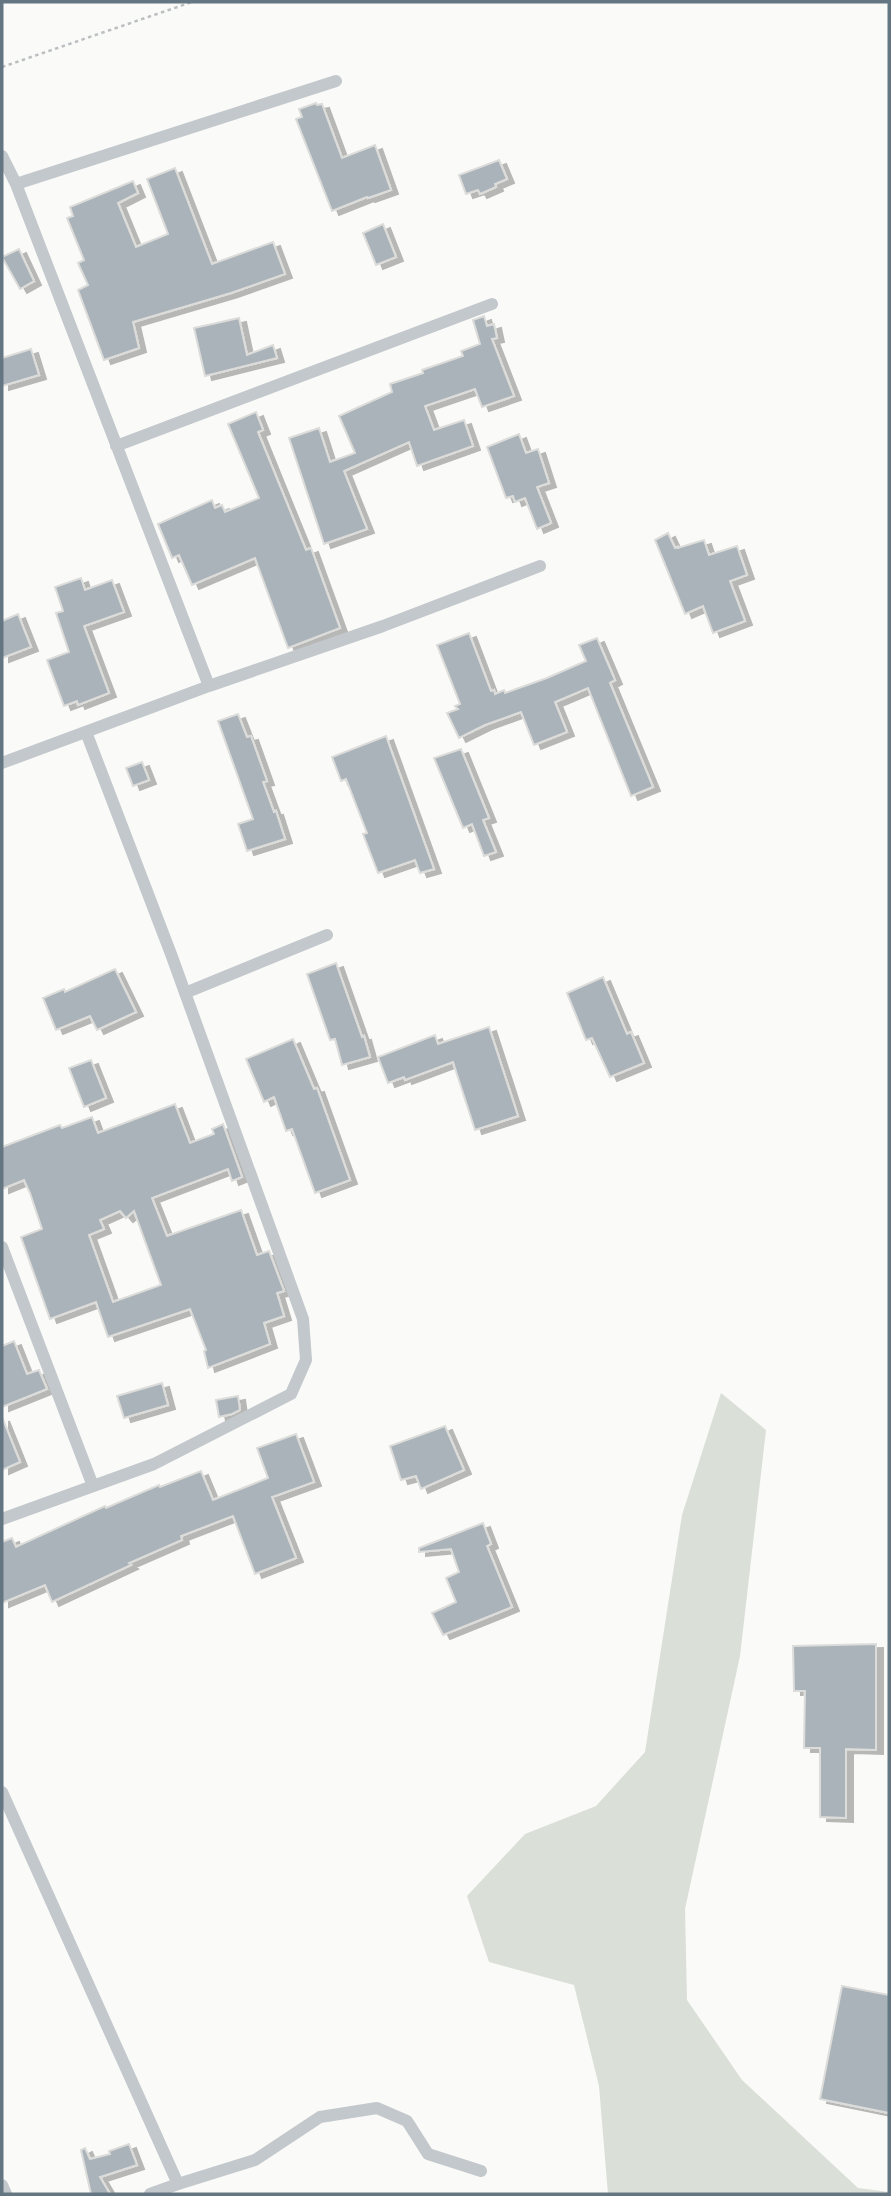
<svg xmlns="http://www.w3.org/2000/svg" width="891" height="2196" font-family="Arial,sans-serif">
  <style>
    .green { fill: #dadfd7 }
    .building { fill: #aab3b9; stroke: #dcdcda; stroke-width: 2; fill-rule: evenodd; filter: url(#shadow) }
    .lines { fill: none; stroke-linecap: round; stroke-linejoin: round }
    .path { stroke: #bbbfc2; stroke-width: 2.5; stroke-dasharray: 3.5 3.5; stroke-linecap: butt }
    .street { stroke: #c3c8cc; stroke-width: 12 }
  </style>
  <defs>
    <filter id="shadow"><feDropShadow dx="7" dy="4" stdDeviation="0" flood-color="#0004"/></filter>
  </defs>
  <rect width="100%" height="100%" fill="#fafaf8"/>
  <path class="green" d="M721,1393L766,1430L740,1656L685,1909L687,2000L742,2080L858,2188L889,2192V2194H608L599,2086L574,1985L489,1962L467,1896L525,1834L596,1806L645,1752L682,1515Z"/>
  <path class="building" d="M316,103L317,105L322,104L342,158L375,145L391,190L368,198L367,197L332,211L296,119L302,117L299,109Z
    M499,160L507,179L495,184L496,187L480,194L478,190L466,194L459,175Z
    M175,168L212,264L273,242L285,274L231,293L133,322L139,348L104,360L78,290L88,285L78,263L84,260L67,218L73,216L70,207L133,181L138,193L118,203L136,247L168,234L147,179Z
    M383,224L396,257L376,265L363,233Z
    M19,249L34,281L20,289L2,257Z
    M484,316L487,326L494,324L497,338L492,339L514,396L482,407L475,389L425,406L434,430L464,420L473,446L417,466L409,442L344,471L367,529L324,544L289,438L319,428L330,462L355,453L339,416L392,392L390,384L423,373L422,370L463,356L461,351L480,344L473,320Z
    M239,318L247,355L273,345L277,358L205,376L194,328Z
    M31,349L39,375L2,386V358Z
    M256,412L263,430L258,432L306,550L311,548L340,628L288,648L255,558L192,585L179,555L172,558L158,524L212,500L215,508L222,505L225,512L259,498L228,424Z
    M519,434L526,453L538,449L549,483L537,487L551,523L537,529L525,498L515,502L513,496L506,498L487,447Z
    M668,533L675,548L678,547V548L704,540L709,555L737,546L747,575L730,581L745,621L713,633L703,606L685,614L655,540Z
    M81,578L85,590L112,580L124,612L84,626L109,693L78,705L77,701L64,706L47,660L69,652L56,613L63,611L55,587Z
    M18,614L31,647L2,658V621Z
    M469,633L491,691L494,690L495,694L504,690L505,693L547,678L586,661L579,645L597,638L615,680L610,683L653,787L631,796L588,688L555,702L567,732L534,745L521,712L485,725L459,738L447,713L458,709L455,706L460,704L437,645Z
    M238,714L247,737L251,736L267,781L263,782L274,812L276,811L285,839L247,851L238,824L253,819L218,721Z
    M386,736L434,869L420,873L415,860L378,873L363,834L367,833L346,779L341,781L332,757Z
    M461,749L489,818L483,820L496,852L484,856L472,824L463,828L434,758Z
    M142,762L149,780L133,786L126,768Z
    M336,963L362,1037L364,1036L370,1057L342,1065L335,1039L330,1040L307,974Z
    M115,969L136,1012L97,1030L90,1016L56,1030L43,998L64,989L65,992Z
    M603,977L627,1034L631,1032L644,1063L610,1077L592,1038L586,1040L567,993Z
    M489,1027L518,1116L475,1130L453,1062L405,1080L404,1077L388,1083L378,1057L435,1035L438,1044Z
    M293,1039L314,1089L317,1088L350,1180L315,1193L292,1129L286,1131L274,1097L264,1102L246,1059Z
    M91,1060L106,1098L84,1107L69,1068Z
    M175,1104L190,1143L214,1134L212,1129L223,1124L242,1177L232,1181L228,1169L152,1198L167,1236L241,1210L257,1255L269,1251L284,1291L277,1293L284,1316L264,1323L270,1344L208,1368L204,1351L206,1350L190,1309L108,1337L96,1302L50,1319L21,1237L42,1229L30,1193L24,1180L2,1189V1147L60,1125L62,1128L92,1117L98,1133ZM120,1211L126,1218L134,1211L161,1285L113,1302L89,1235L104,1229L100,1220Z
    M14,1341L27,1374L39,1370L47,1389L2,1407V1346Z
    M162,1383L168,1405L124,1418L117,1396Z
    M238,1396L240,1410L232,1414L219,1417L216,1400Z
    M2,1417L20,1462L2,1470Z
    M445,1426L464,1470L421,1489L416,1476L401,1480L390,1446Z
    M296,1434L314,1482L272,1497L296,1558L255,1574L233,1516L181,1536L182,1540L129,1563L131,1565L52,1602L45,1585L2,1603V1542L12,1538L16,1547L105,1506L106,1508L159,1485L160,1487L201,1471L213,1500L268,1478L257,1448Z
    M483,1523L491,1544L487,1546L512,1607L443,1635L432,1613L456,1602L446,1578L459,1572L451,1549L419,1552V1548Z
    M876,1644V1750L846,1749V1818L820,1817V1748H804L805,1691H794L793,1646Z
    M842,1986L889,1995V2113L820,2099Z
    M129,2144L137,2165L100,2177L110,2194H91L81,2150L85,2148L90,2159L110,2154L109,2151Z"/>
  <g class="lines">
    <path class="path" d="M2,67L192,2"/>
    <path class="street" d="M2,156L16,184L209,686
      M16,184L336,81
      M116,446L492,304
      M2,763L209,686L383,626L540,566
      M185,993L327,935
      M2,1247L93,1486
      M2,1519L154,1464L291,1394L306,1360L303,1319L171,954L86,732
      M2,1792L178,2184L150,2194
      M178,2184L255,2160L320,2117L377,2108L407,2121L428,2154L481,2171
      M2,2185L6,2194"/>
  </g>
  <rect width="891" height="2196" fill="none" stroke="#657683" stroke-width="7"/>
</svg>
